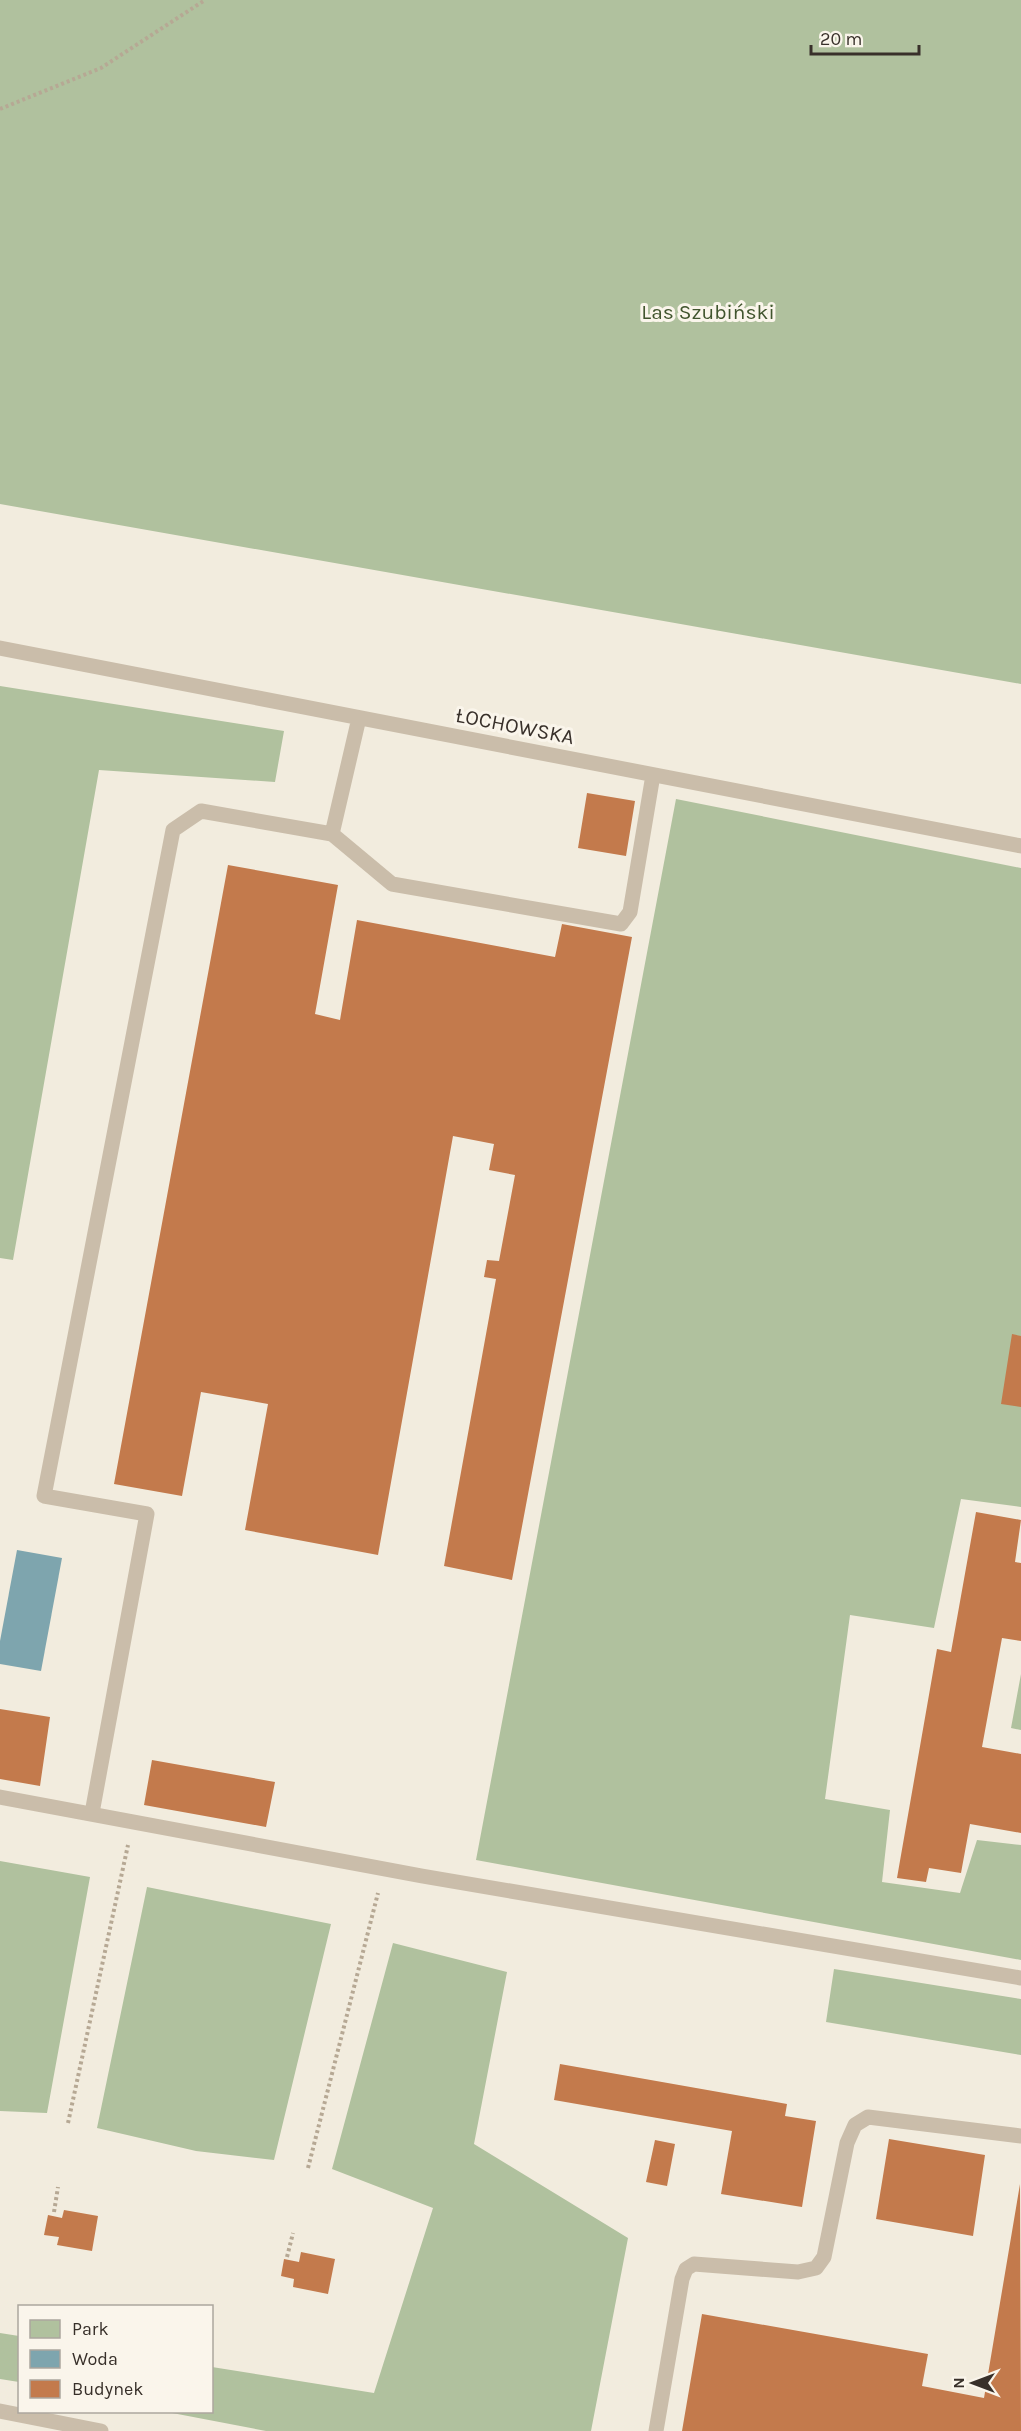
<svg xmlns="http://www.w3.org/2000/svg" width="1021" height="2431" font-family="Karla,sans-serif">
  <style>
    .green { fill: #b0c19e }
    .water { fill: #7ea5ae }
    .building { fill: #c37a4c }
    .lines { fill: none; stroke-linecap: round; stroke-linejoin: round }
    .path { stroke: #b6a894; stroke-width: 4; stroke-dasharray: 3 3; stroke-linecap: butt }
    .lane { stroke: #cabdaa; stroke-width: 15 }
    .labels { text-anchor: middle; stroke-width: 6; stroke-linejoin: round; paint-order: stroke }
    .park-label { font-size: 21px; fill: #41552e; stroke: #faf5eb }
    .street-label { font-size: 21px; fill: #38302a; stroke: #faf5eb }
  </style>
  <rect width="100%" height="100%" fill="#f2ecde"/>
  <path class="green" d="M0,0H1021V684L0,504Z
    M0,686L284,731L275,782L99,770L13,1260L0,1258Z
    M676,799L1021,868V1507L961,1499L934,1628L850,1615L825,1799L890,1810L882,1882L960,1893L977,1840L1021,1845V1960L476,1860Z
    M1021,1674V1730L1011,1728Z
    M0,1861L90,1877L47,2113L0,2111Z
    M147,1887L331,1924L274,2160L196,2151L97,2128Z
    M393,1943L507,1972L474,2144L628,2238L591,2431H266L167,2412H212V2367L374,2393L433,2208L332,2169Z
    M834,1969L1021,1999V2055L826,2022Z
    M0,2333L19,2336V2382L0,2379Z"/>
  <path class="water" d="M17,1550L62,1558L41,1671L0,1664V1641Z"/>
  <path class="building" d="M587,793L635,801L626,856L578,848Z
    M228,865L338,885L315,1014L340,1020L357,920L555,957L562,924L632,937L512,1580L444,1566L496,1279L484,1277L487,1260L499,1261L515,1175L489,1170L494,1144L453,1136L378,1555L245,1530L268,1404L201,1392L182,1496L114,1484Z
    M1012,1334L1021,1336V1407L1001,1404Z
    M976,1512L1021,1520L1015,1562L1021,1563V1641L1002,1638L982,1747L1021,1754V1833L970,1824L961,1873L929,1868L926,1882L897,1878L937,1649L951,1652Z
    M0,1709L50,1717L40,1786L0,1779Z
    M152,1760L275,1782L266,1827L144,1805Z
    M560,2064L787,2104L785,2116L816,2121L802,2207L721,2194L732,2131L554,2100Z
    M889,2139L985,2155L973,2236L876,2219Z
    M655,2140L675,2144L667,2186L646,2182Z
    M1020,2184L1021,2431H682L702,2314L928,2354L922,2386L984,2398Z
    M64,2210L98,2216L92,2251L57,2245L59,2237L44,2235L48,2215L62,2218Z
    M301,2252L335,2259L328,2294L293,2287L294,2279L281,2276L284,2259L299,2262Z"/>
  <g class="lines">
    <path class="path" d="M0,109L101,68L205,0
      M68,2123L128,1845
      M308,2168L378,1893
      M54,2212L58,2187
      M287,2257L293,2233"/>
    <path class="lane" d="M0,648L1021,846
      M332,834L359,718
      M0,1797L422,1876L1021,1978
      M92,1813L147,1514L44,1496L173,830L201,811L332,834L392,884L621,924L630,912L653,775
      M0,2411L101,2431
      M656,2431L682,2279L686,2269L694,2264L798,2272L816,2268L824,2257L847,2143L855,2125L868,2117L1021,2136"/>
  </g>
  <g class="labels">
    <g class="park-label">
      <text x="708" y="319">Las Szubiński</text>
    </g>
    <g class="street-label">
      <text transform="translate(515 726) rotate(11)" y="7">ŁOCHOWSKA</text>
    </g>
  </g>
  <rect x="18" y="2305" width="195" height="108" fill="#faf5eb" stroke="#aca69e" stroke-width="1.5"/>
  <rect x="30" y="2320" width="30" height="18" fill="#b0c19e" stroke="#aca69e" stroke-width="1.5"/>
  <text x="72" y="2335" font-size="18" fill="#38302a">Park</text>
  <rect x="30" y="2350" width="30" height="18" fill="#7ea5ae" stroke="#aca69e" stroke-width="1.5"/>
  <text x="72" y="2365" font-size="18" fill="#38302a">Woda</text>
  <rect x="30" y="2380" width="30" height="18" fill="#c37a4c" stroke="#aca69e" stroke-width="1.5"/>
  <text x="72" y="2395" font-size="18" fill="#38302a">Budynek</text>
  <g transform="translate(973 2383) rotate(270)" stroke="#faf5eb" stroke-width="4.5" paint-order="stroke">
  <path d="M0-4.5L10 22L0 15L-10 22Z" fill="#38302a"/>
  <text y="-9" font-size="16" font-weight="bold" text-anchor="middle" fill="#38302a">N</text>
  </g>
  <path d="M811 45v9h108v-9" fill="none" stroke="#38302a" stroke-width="3"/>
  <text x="820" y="45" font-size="18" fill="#38302a" stroke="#faf5eb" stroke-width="4.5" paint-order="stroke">20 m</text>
</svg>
